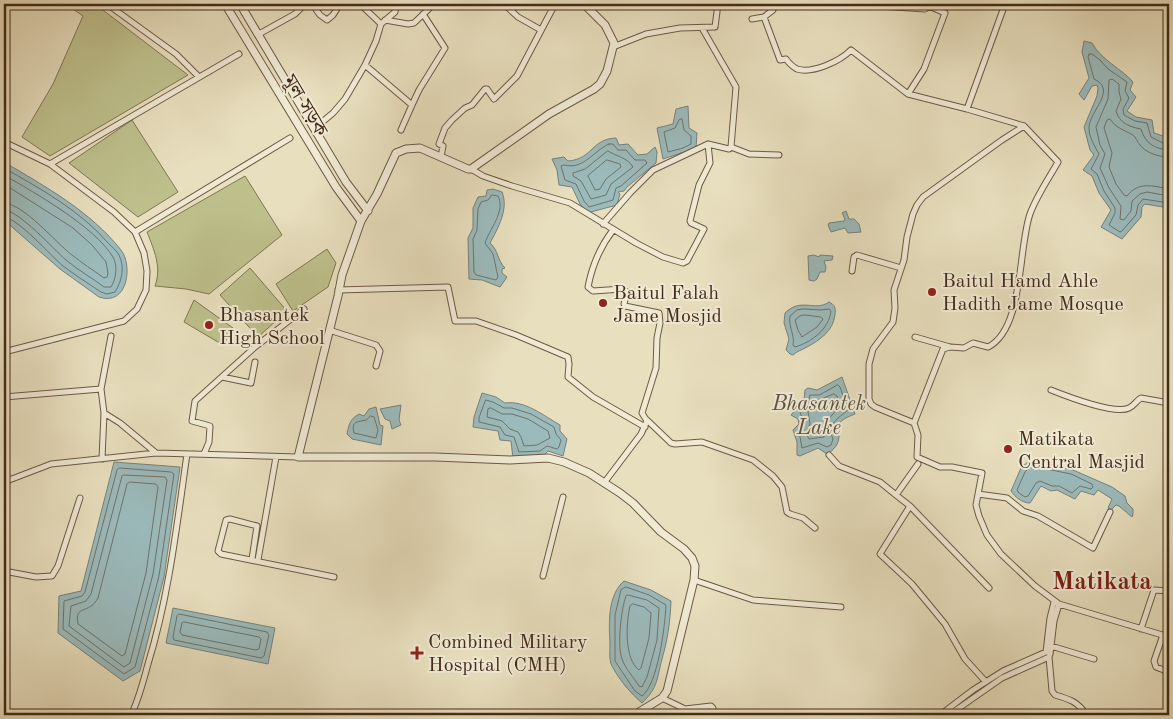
<svg xmlns="http://www.w3.org/2000/svg" width="1173" height="719" font-family="'Old Standard TT','Noto Serif Bengali',serif">
  <style>
    .green { fill: #bec08c; stroke: #817653 }
    .water { fill: #9bbabb; stroke: #78817b }
    .lines { fill: none; stroke-linecap: round; stroke-linejoin: round }
    .shore { stroke: #70736a; stroke-width: 1 }
    .minor-casing { stroke: #6d5943; stroke-width: 7 }
    .tertiary-casing { stroke: #6d5943; stroke-width: 9 }
    .minor { stroke: #f0ead5; stroke-width: 5 }
    .tertiary { stroke: #f0ead5; stroke-width: 7 }
    .poi-dot { fill: #8f2418; stroke: #f0ead5; stroke-width: 2 }
    .labels { text-anchor: middle; stroke-width: 4; stroke-linejoin: round; paint-order: stroke }
    .street-label { font-size: 20px; fill: #442c1a; stroke: #f0ead5 }
    .poi-label { font-size: 20px; fill: #442c1a; stroke: #f0ead5; text-anchor: start }
    .water-label { font-size: 21px; font-style: italic; fill: #5a5042; stroke: #f0ead5 }
    .district-label { font-size: 25px; font-weight: bold; fill: #7a1f14; stroke: #f0ead5 }
  </style>
  <rect width="100%" height="100%" fill="#e8dfbe"/>
  <filter id="stains"><feTurbulence type="fractalNoise" baseFrequency=".004" numOctaves="4"/><feColorMatrix values="0 0 0 0 .2 0 0 0 0 .09 0 0 0 0 .02 0 0 0 .5 -.17"/></filter>
  <radialGradient id="worn" r=".72"><stop offset=".6" stop-color="#630" stop-opacity="0"/><stop offset="1" stop-color="#630" stop-opacity=".3"/></radialGradient>
  <path class="green" d="M66,4H95L188,75L50,156L22,137L53,84L83,16Z
    M132,120L178,192L138,217L69,163Z
    M245,176L282,235L209,294L186,289L155,286C162,267 154,250 147,232Z
    M327,249L336,263L328,287L293,311L276,284Z
    M250,268L287,311L258,337L220,295Z
    M194,300L233,328L223,345L184,322Z"/>
  <path class="water" d="M1084,41L1092,43C1102,61 1121,68 1133,82L1130,90L1136,97L1127,111L1136,117L1152,120L1154,133L1169,138V208L1145,204L1142,207L1141,217L1122,239L1101,227L1111,210L1099,193L1092,176L1083,170L1094,155L1090,150L1084,127L1097,96L1098,88L1097,85L1092,86L1084,100L1079,94L1089,78L1082,52Z
    M688,106L689,128L697,133L696,148L663,159L657,128L673,124L676,109Z
    M616,138L619,145L628,144L638,155L647,154L655,147L657,152L656,163L627,187L624,191L618,192L620,194L617,205L587,213L580,204L572,187L559,185L557,170L552,159L564,157L568,161C593,159 591,139 616,138Z
    M4,162C46,187 90,211 121,250C133,265 128,307 99,297L60,269L4,220Z
    M493,189L502,192C509,209 498,228 490,243C499,251 497,260 505,268L502,269V273L507,277L500,287L482,280L469,279L468,238L473,228V208L478,197L486,196L487,190Z
    M846,211L849,219H854L859,224L861,232L848,233L845,228L831,232L828,225L829,223L844,221L845,219L842,213Z
    M814,255L819,257L820,255L833,256L832,260L824,261L826,267L825,272H820L817,279L814,281L809,280L808,256Z
    M829,302C835,305 836,308 835,315C833,331 820,340 807,347C802,350 797,351 793,355L790,354L786,350L789,339L784,323L785,313C801,297 815,312 829,302Z
    M842,377L855,414C845,418 837,421 836,433L839,436C839,444 834,450 827,454L818,448L800,456L797,455V442L793,430L799,424L798,419L791,415L804,400L805,390L808,388L817,390Z
    M482,393L496,397L505,403C525,400 544,416 560,425V431L567,439L563,456L548,451L543,456L513,458L511,441L500,440L498,431L473,427L474,417Z
    M401,405L399,420L401,425L392,429L390,421L385,419L380,409Z
    M376,407L380,425L383,426L381,445L352,439L347,434C349,424 350,419 359,414L364,416L369,409Z
    M1030,460L1073,470L1112,487L1125,496L1127,503L1133,509V514L1132,517L1119,506L1116,505L1111,510L1108,508L1112,499L1098,490L1094,495L1081,491L1075,499L1057,490L1051,491L1041,486L1030,503C1022,503 1015,497 1011,491L1021,468Z
    M114,462L180,467L164,577L140,671L123,681L58,633L59,596L81,591Z
    M624,581L651,590L671,601C670,622 668,638 662,659C657,678 658,688 642,703C631,694 617,677 611,664C609,658 610,650 610,644C609,624 607,596 624,581Z
    M173,608L275,628L268,664L166,643Z"/>
  <g class="lines">
    <path class="shore" d="M682,119L684,130L691,136V144L683,148L668,152L664,132L675,128L679,120Z
      M1169,143H1163L1151,137L1147,123L1135,121L1124,115L1123,109L1129,98L1125,91L1127,82L1108,69L1100,60L1092,54H1089L1088,57L1094,79C1118,90 1089,111 1089,128C1089,137 1095,147 1099,154L1091,169L1097,174L1104,191L1115,208V213L1109,225L1120,232L1122,231L1136,215L1138,205L1143,199L1169,203
      M609,144H613L618,150H626L635,160H645L647,163L621,186L616,188L613,200L589,207L584,201L576,184L565,180L561,166L564,165C584,170 593,151 609,144Z
      M1169,150C1154,149 1145,143 1141,129C1130,127 1119,123 1116,111L1121,99L1119,92V84L1112,79L1109,80L1108,99L1096,127L1100,145L1105,154L1100,168L1109,188L1121,206L1120,219L1124,220L1131,211L1132,201L1140,194L1147,192L1169,196
      M608,151C617,157 627,157 633,167L611,184L606,195L591,199L581,181L573,176V173L585,169Z
      M1169,157C1159,157 1146,153 1140,145C1137,142 1136,137 1133,135C1124,130 1116,128 1110,119L1107,120L1104,128L1112,153L1109,167L1116,184L1124,195L1127,196C1139,181 1152,186 1169,189
      M607,160L620,164L621,167L606,179L600,189L595,190L588,176Z
      M4,168C41,189 81,211 109,244C112,247 117,251 119,255C125,267 122,281 115,292L107,294L101,292C89,284 75,275 63,266C50,255 18,218 4,217
      M4,175C35,193 94,226 113,257C118,266 116,279 111,287H104C92,278 78,270 66,260C53,249 20,211 4,210
      M4,184L73,228L92,245L106,262L108,273L107,277L104,278C93,270 82,263 72,255C55,242 24,204 4,203
      M492,195L498,196C506,211 489,230 485,243L493,254L498,277L496,280L476,275L474,272L473,239L477,230L478,209L481,202L488,200Z
      M804,309L821,310L829,309L831,311C829,329 812,342 795,347L793,345C795,335 788,326 790,316L797,310Z
      M805,315L821,317L823,319L817,327L802,337L798,330L795,320L800,316Z
      M838,385L840,387L848,410C839,418 826,424 833,439L831,445L827,447L818,443L802,448L799,431L804,423L800,412L808,402L810,395H819Z
      M834,394L837,396L840,407C830,416 825,422 824,437L809,439L806,433L810,424L808,412L815,402Z
      M486,400L493,402L504,408H512L531,414L554,427L556,434L561,440L559,447L557,449L547,446L540,451L519,452L514,437L505,435L500,427L479,422V418Z
      M491,408L502,414H512L528,419L548,431L550,438L537,445L524,446L521,437L518,432L510,429L502,421L487,417L488,409Z
      M371,416L374,417L378,430L376,438L354,433C351,421 357,422 366,420Z
      M1032,466L1071,474L1092,484L1093,487L1091,489L1080,486L1072,493L1059,486H1052L1040,481L1036,483L1028,496L1025,497L1019,493L1017,490L1025,472Z
      M120,468L171,472L174,474L159,576L135,667L124,674L63,629L64,601L82,596L85,592L117,470Z
      M124,475L165,477L167,480L153,574L130,663L124,667L69,626L71,606L86,601L91,594L122,476Z
      M130,482L156,484L158,487L146,573L125,654L122,656L78,624C74,604 89,615 98,598L127,484Z
      M626,587L649,595L666,605C665,626 658,684 642,696L635,691L615,661V615L621,590Z
      M628,595L647,600L659,608L657,640L647,677L642,687L639,686C634,678 625,668 622,659C617,647 621,609 626,596Z
      M633,604L644,607L651,613L649,638L641,668L639,670C624,659 626,623 630,606Z
      M179,614L267,632L269,635L264,656L261,658L174,640L173,637L177,616Z
      M184,622L259,637L261,639L259,649L256,650L182,635L180,632L182,623Z"/>
    <g class="minor-casing">
      <path id="minor" d="M107,4L176,54L199,77
        M312,4L320,15L327,20L333,15L340,4
        M360,4L381,24
        M504,4L518,17L541,30
        M879,4V6L925,9L929,6L945,13L924,69L908,94
        M764,17L780,60L786,59C789,63 793,67 797,69C813,74 840,61 851,50L908,94L967,109L1024,126L1058,162C1049,178 1036,197 1030,214C1018,248 1024,329 988,347L973,343L964,348L950,347L915,337
        M752,19L764,17L773,10L775,4
        M385,20L408,24L414,23L434,4
        M259,34L295,14L305,4
        M613,47L646,34L680,28L715,27L718,4
        M365,65L412,105L401,130
        M412,105L419,90L445,48L423,14
        M967,109L1005,4
        M315,128L333,113L345,99L365,65L376,41L381,24L395,12L396,4
        M4,142L50,164L114,212L135,232L144,253L147,271L146,290L137,309L124,321L4,352
        M731,147L749,154L779,155
        M441,157L443,146L439,144L445,128L452,120L465,108L472,105L485,89H487L494,99L517,76L555,4
        M50,164L239,54
        M471,169L483,176L512,186L570,203L636,243L663,257L683,263L687,261L704,229L691,223L690,221L699,185L710,163L708,144L729,149L731,147L736,87L702,28
        M603,224L630,193L653,170L708,144
        M135,232L290,138
        M852,271L854,257L857,255L901,268
        M338,290L448,287L455,321H476L516,335L568,357L569,364L568,377L593,397L645,427
        M329,330L376,345L380,351L376,366
        M950,347L943,349L914,423L918,435L917,457L940,467H952L982,473L976,505L979,516L987,535L1001,554L1035,586L1059,604L1169,637
        M222,377L251,383L255,362
        M1051,390C1066,396 1115,415 1129,408C1134,406 1136,401 1141,398L1169,403
        M4,397L101,389
        M104,413L120,423L156,453
        M647,420L671,443L675,444L702,442L753,460L773,476L782,487L787,512L790,514L803,518L815,528
        M914,423L875,407L871,404L869,399V364L873,349L893,322L895,308L894,290L904,260L907,237L913,214L917,205L923,197L1002,140L1024,126
        M204,454L209,442L210,426L192,421L195,401L255,347L304,309
        M829,455L839,466L880,482L896,495
        M102,459L104,413L101,389L111,336
        M918,464L896,495L910,506L880,554L912,584L945,624L965,659L986,682
        M4,482L51,464L156,453L298,457
        M604,483L641,434L647,421L642,413L656,368L657,338L660,323L659,313L625,306L624,304L627,292L622,289L593,291L588,287C592,266 600,247 613,230
        M978,494L1007,498L1023,511L1038,516L1093,548L1110,512
        M910,506L989,588
        M252,559L257,526L230,519L226,520L218,551L221,554L334,577
        M258,560L276,457
        M4,571L36,577L52,576L58,566L80,498
        M543,576L563,497
        M694,580L753,600L841,607
        M1141,629L1154,590L1169,591
        M1163,635L1154,661L1156,667L1169,672
        M1051,646L1094,659
        M1049,657L1052,691L1055,695C1069,699 1079,702 1086,715
        M662,698L685,709L711,706L713,708V715
        M131,715C139,699 143,682 148,664C169,596 177,524 187,454
        M940,715L973,690L1003,671L1046,652L1050,618L1054,602
        M949,715L1002,678L1049,657L1050,654L1054,621L1059,604"/>
    </g>
    <g class="tertiary-casing">
      <path id="tertiary" d="M225,4L336,187L361,221
        M240,4L346,182L368,211
        M584,4L605,25L614,43L607,71L600,84L594,89L549,114L471,169H468L420,148L406,149L396,153L377,194L361,221L342,275L338,296L298,457H435L510,460L548,458L564,462L589,473L620,493L633,503L661,532L684,549L692,558L695,566L694,580L667,691L662,698L634,715"/>
    </g>
    <use href="#minor" class="minor"/>
    <use href="#tertiary" class="tertiary"/>
  </g>
  <g class="poi-dot">
    <circle cx="932" cy="292" r="5"/>
    <circle cx="603" cy="303" r="5"/>
    <circle cx="209" cy="325" r="5"/>
    <circle cx="1008" cy="449" r="5"/>
    <path d="M414.5 645.5h5v5h5v5h-5v5h-5v-5h-5v-5h5z"/>
  </g>
  <g class="labels">
    <g class="street-label">
      <text transform="translate(306 105) rotate(59)" y="7">মূল সড়ক</text>
    </g>
    <g class="poi-label">
      <text x="942" y="287">Baitul Hamd Ahle<tspan x="942" dy="23">Hadith Jame Mosque</tspan></text>
      <text x="613" y="299">Baitul Falah<tspan x="613" dy="23">Jame Mosjid</tspan></text>
      <text x="219" y="321">Bhasantek<tspan x="219" dy="23">High School</tspan></text>
      <text x="1018" y="445">Matikata<tspan x="1018" dy="23">Central Masjid</tspan></text>
      <text x="428" y="648">Combined Military<tspan x="428" dy="23">Hospital (CMH)</tspan></text>
    </g>
    <g class="water-label">
      <text x="819" y="410">Bhasantek<tspan x="819" dy="24">Lake</tspan></text>
    </g>
    <g class="district-label">
      <text x="1102" y="589">Matikata</text>
    </g>
  </g>
  <rect width="1173" height="719" fill="none" stroke="#e8dfbe" stroke-width="20"/>
  <rect x="5" y="5" width="1163" height="709" fill="none" stroke="#442c1a" stroke-width="2.5"/>
  <rect x="10" y="10" width="1153" height="699" fill="none" stroke="#442c1a"/>
  <rect width="100%" height="100%" filter="url(#stains)"/>
  <rect width="100%" height="100%" fill="url(#worn)"/>
</svg>
